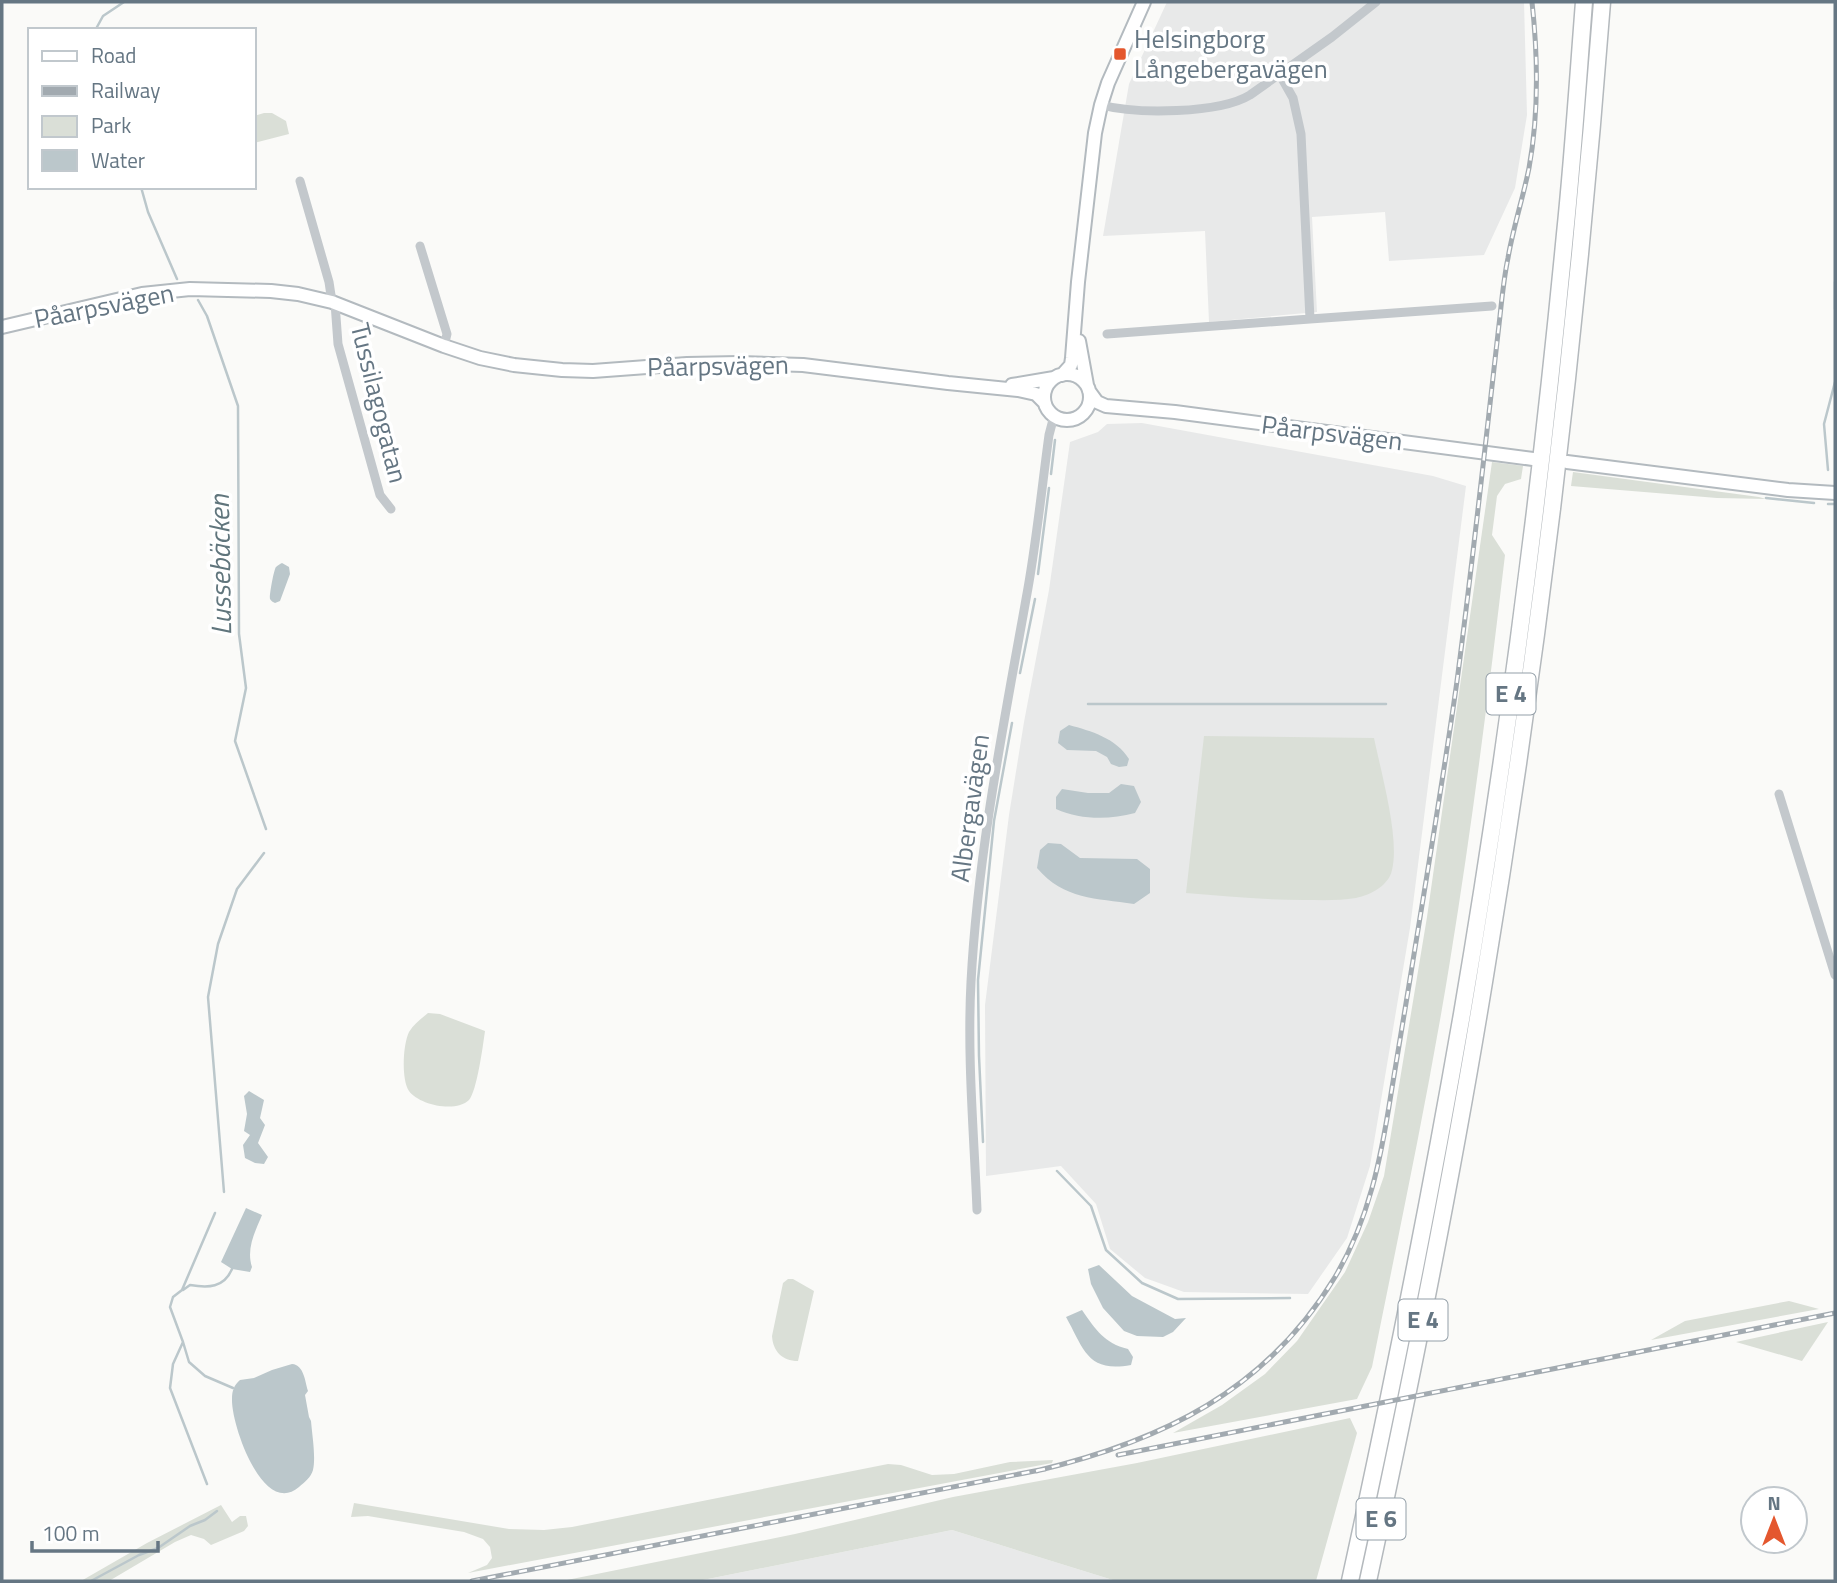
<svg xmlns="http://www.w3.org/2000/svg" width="1837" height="1583" font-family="'Titillium Web',sans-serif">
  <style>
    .built { fill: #e8e9e9 }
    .green { fill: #dadfd7 }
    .water { fill: #bbc7cb }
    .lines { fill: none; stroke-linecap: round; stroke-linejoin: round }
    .stream { stroke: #bbc7cb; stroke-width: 2.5 }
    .secondary-casing { stroke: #b3babf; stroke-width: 16 }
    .highway-casing { stroke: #b4b9bd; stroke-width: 19 }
    .street { stroke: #c3c8cc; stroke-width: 9 }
    .secondary { stroke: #fff; stroke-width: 12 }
    .highway { stroke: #fff; stroke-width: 16 }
    .rail-casing { stroke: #a2aab0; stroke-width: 5 }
    .rail { stroke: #fff; stroke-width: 2.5; stroke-dasharray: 8; stroke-linecap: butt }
    .poi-dot { fill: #e4572e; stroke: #fff; stroke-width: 2.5 }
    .labels { text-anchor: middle; stroke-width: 7; stroke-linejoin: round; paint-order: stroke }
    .shield { fill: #fff; stroke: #939fa8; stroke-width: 2 }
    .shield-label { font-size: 24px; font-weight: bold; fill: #657683 }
    .poi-label { font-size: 26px; fill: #657683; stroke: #fff; text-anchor: start }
    .street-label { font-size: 26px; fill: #657683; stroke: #fff }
    .water-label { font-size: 28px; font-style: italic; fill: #60757c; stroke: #fff }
  </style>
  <rect width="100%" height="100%" fill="#fafaf8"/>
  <path class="built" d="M1167,2H1524L1527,115L1515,188L1484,255L1389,261L1385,212L1312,217L1317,312L1209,322L1205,231L1103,236L1129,84Z
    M1142,423L1433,476L1466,486L1410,928L1370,1166L1347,1238L1308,1294L1184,1292L1145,1278L1110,1249L1096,1204L1061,1166L986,1176L985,1005L1009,815L1024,722L1049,590L1070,442L1098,432L1107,424Z
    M952,1530L1116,1581H698Z"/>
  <path class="green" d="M264,113H272L286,121L289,134L254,143V116Z
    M1492,462L1523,466L1521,479L1505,484L1497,496L1492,535L1505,555C1489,691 1472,826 1450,961C1428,1097 1399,1232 1372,1367L1357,1399L1173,1433L1222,1405L1265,1374L1297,1341L1345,1272L1368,1222L1384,1176L1427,917Z
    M1573,472L1759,497L1766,499L1717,498L1571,486Z
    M1204,736L1374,738C1381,772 1400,839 1392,870C1389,885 1371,895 1356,898C1339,901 1320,900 1303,900C1264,900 1225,896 1186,893Z
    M428,1013L440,1014L485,1031C483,1045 477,1091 469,1100C456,1113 419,1105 409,1091C401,1079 403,1044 409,1032C414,1024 421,1019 428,1013Z
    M788,1279H793L814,1291L798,1361C782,1361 773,1351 772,1336L783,1283Z
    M1789,1301L1819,1309L1651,1340L1685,1321Z
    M1828,1322L1802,1361L1736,1342Z
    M1350,1418L1357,1433L1316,1581H1116L952,1530L698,1581H562L795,1534L953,1497L1137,1463Z
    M1053,1460L1052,1463L468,1573L487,1565L492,1558L490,1547L483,1539L464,1532L368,1516L351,1517L354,1503L509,1529L544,1530L572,1527L888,1464L901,1465L932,1475L954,1474L1010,1462Z
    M221,1505L232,1522L240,1516H246L248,1526L244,1531L211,1545L204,1539L191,1535L175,1542L109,1581H81L147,1543Z"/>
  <path class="water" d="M282,563L289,567L290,574L280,601L275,603C273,602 271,601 270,599C269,596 274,569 276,567C278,565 280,564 282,563Z
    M1069,725C1091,731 1116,738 1129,759L1127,766L1119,767L1111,764L1107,757L1096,751L1067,750L1058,743L1060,731Z
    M1121,784L1134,786L1141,802L1135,813C1109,820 1081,820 1056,809V797L1062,789L1088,793H1109Z
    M1048,843L1061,844L1080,858L1137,859L1150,869V893L1134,904C1096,898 1064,900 1037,868L1040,850Z
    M249,1091L264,1100L260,1118L265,1125L258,1143L268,1157L264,1164L255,1163L245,1158L243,1145L250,1135L244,1131L247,1114L244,1096Z
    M246,1208L262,1215C255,1232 246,1249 252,1267L250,1272L232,1269L221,1262Z
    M1099,1265L1132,1296L1175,1319L1186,1318L1173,1332L1163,1337L1137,1336L1124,1331L1103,1308L1091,1284L1088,1269Z
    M1082,1310C1096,1330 1104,1343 1128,1349L1133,1357L1131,1365C1087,1373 1084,1349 1066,1317Z
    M292,1364C304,1365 305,1381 308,1391L305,1395L309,1417L311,1421C312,1434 316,1457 313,1470C311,1477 305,1482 299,1487C263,1518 231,1424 232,1399C232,1391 234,1385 240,1380L254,1378L272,1370Z"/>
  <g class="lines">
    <path class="stream" d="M97,30V27L103,16L124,2
      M141,187L148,212L177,279
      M1835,282V309
      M198,300L207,316L238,406L239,634L246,688L235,741L266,829
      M1828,470L1824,424L1835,382
      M1051,474L1055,440
      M1766,498L1814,503
      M1828,504H1835
      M1038,574L1049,488
      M1020,673L1035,599
      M1088,704H1386
      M983,1142L979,1056L978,980L994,821L1012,723
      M1057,1171L1091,1206L1106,1250L1142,1283L1178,1299L1290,1298
      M224,1192L208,997L218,944L237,889L264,853
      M183,1290L190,1285C208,1288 224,1288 232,1269
      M183,1342L189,1362L205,1376L233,1388
      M207,1484L170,1388L173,1364L183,1342L170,1307L173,1297L182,1290L215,1213
      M91,1581L139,1555L158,1548L190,1526L205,1520L217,1511"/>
    <g class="secondary-casing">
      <path id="secondary" d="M2,327L142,294L190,289L271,291L298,294L332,302L444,346L480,358L514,365L562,370L593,371L687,364L739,363L803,365L948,383L1018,390L1036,394L1044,402
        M1079,341L1087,385
        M1044 397a23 23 0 1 1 46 0a23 23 0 1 1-46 0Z
        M1062,375L1071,365L1072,358L1078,282L1095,133L1101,105L1108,83L1144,2
        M1012,385L1054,378
        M1089,391L1097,402L1106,406L1175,412L1533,459
        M1567,462L1788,490L1835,493"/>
    </g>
    <g class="highway-casing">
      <path id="highway" d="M1350,1581C1391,1393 1429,1204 1462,1014C1506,756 1540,495 1565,234C1573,157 1578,79 1584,2
        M1368,1581C1411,1382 1451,1183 1484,982C1538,657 1577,330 1602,2"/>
    </g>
    <path class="street" d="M1280,75L1293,98L1301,134L1310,319L1492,306
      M1101,105C1136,114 1219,114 1250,95L1332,37L1376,2
      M300,181L329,282L332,302
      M420,246L447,334L444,346
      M335,303L338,344L380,495L391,509
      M1107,334L1310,319
      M1779,794L1835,975
      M977,1210C974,1134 967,1057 971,982C978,849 1005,718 1028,588C1037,537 1042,486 1049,435L1054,416"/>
    <use href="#secondary" class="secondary"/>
    <use href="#highway" class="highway"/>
    <g class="rail-casing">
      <path id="rail" d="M1118,1455L1835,1313
        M1036,1471C1162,1441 1266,1391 1335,1277C1369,1220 1381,1158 1391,1094C1397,1056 1404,1017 1410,979C1426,880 1443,781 1457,681C1473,560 1486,438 1500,316C1502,297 1504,277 1508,258C1513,228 1523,198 1529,168C1539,113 1538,57 1532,2
        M472,1581L1045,1469"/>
    </g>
    <use href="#rail" class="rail"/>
  </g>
  <rect class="poi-dot" x="1113" y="47" width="14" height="14" rx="3.5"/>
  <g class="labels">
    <g class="shield">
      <rect x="1486.5" y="673.5" width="49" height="41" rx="5"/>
      <rect x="1398.5" y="1299.5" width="49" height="41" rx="5"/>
      <rect x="1356.5" y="1498.5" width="49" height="41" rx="5"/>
    </g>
    <g class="shield-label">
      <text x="1511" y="702">E 4</text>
      <text x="1423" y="1328">E 4</text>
      <text x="1381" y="1527">E 6</text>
    </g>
    <g class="poi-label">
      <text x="1134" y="48">Helsingborg<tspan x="1134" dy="30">Långebergavägen</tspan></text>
    </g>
    <g class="street-label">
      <text transform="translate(104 306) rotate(-11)" y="9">Påarpsvägen</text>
      <text transform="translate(718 366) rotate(-1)" y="9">Påarpsvägen</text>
      <text transform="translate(379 403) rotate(76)" y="9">Tussilagogatan</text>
      <text transform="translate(1332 433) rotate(7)" y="9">Påarpsvägen</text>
      <text transform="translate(970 808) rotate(-82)" y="9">Albergavägen</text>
    </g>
    <g class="water-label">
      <text transform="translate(220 565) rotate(-91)" y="10">Lussebäcken</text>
    </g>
  </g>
  <rect width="1837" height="1583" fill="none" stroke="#657683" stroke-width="7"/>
  <rect x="28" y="28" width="228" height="161" fill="#ffffff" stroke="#c1c8cd" stroke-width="2"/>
  <rect x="42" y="51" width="35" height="10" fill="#ffffff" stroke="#c1c8cd" stroke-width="2"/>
  <text x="91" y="63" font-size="21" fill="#657683">Road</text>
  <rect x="42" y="86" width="35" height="10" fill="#a2aab0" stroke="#c1c8cd" stroke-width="2"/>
  <text x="91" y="98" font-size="21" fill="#657683">Railway</text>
  <rect x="42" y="116" width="35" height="21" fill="#dadfd7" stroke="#c1c8cd" stroke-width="2"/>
  <text x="91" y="133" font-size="21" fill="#657683">Park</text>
  <rect x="42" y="150" width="35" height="21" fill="#bbc7cb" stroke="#c1c8cd" stroke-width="2"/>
  <text x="91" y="168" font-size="21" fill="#657683">Water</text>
  <g transform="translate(1774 1520)"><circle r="33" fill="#ffffff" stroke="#c1c8cd" stroke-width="2"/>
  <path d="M0-5L12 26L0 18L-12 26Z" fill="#e4572e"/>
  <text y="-10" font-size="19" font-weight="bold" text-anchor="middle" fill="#657683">N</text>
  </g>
  <path d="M32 1541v10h126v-10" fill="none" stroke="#657683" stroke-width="3.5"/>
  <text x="42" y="1541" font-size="21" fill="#657683" stroke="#ffffff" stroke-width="5" paint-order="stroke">100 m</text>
</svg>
